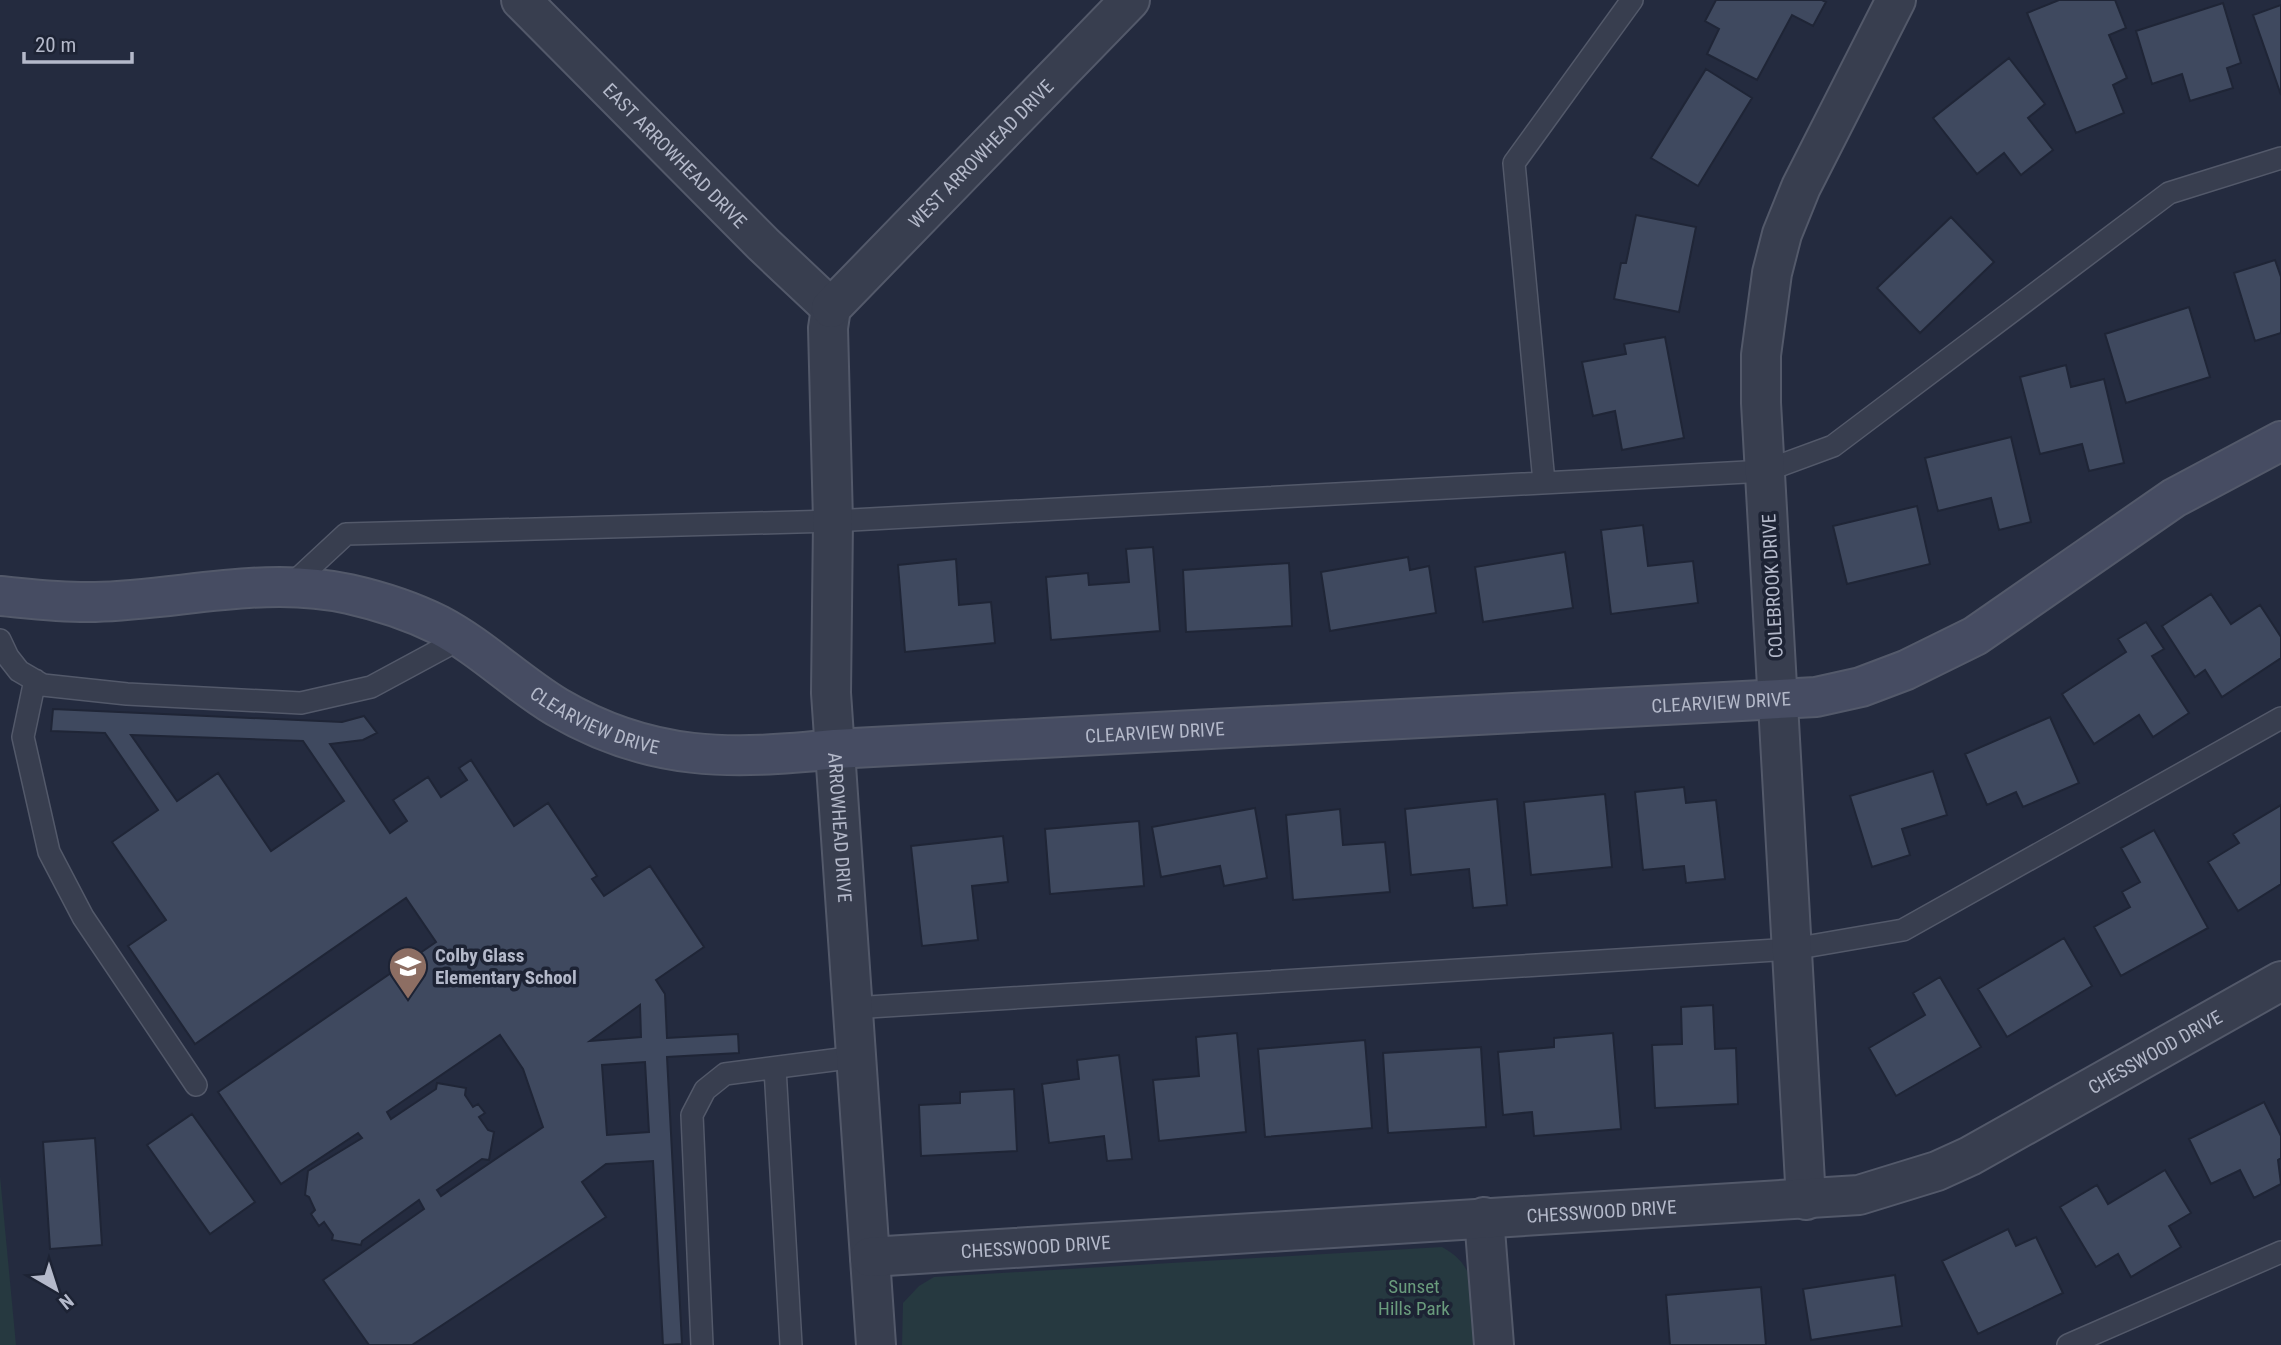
<svg xmlns="http://www.w3.org/2000/svg" width="2281" height="1345" font-family="'Roboto Condensed',sans-serif">
  <style>
    .green { fill: #263940 }
    .building { fill: #3f495f; stroke: #1f2536; stroke-width: 2; fill-rule: evenodd }
    .lines { fill: none; stroke-linecap: round; stroke-linejoin: round }
    .lane-casing { stroke: #53596a; stroke-width: 24 }
    .street-casing { stroke: #53596a; stroke-width: 42 }
    .secondary-casing { stroke: #53596a; stroke-width: 42 }
    .lane { stroke: #383e4f; stroke-width: 21 }
    .street { stroke: #383e4f; stroke-width: 38 }
    .secondary { stroke: #464c62; stroke-width: 38 }
    .labels { text-anchor: middle; stroke-width: 7; stroke-linejoin: round; paint-order: stroke }
    .street-label { font-size: 19px; fill: #b4b9ca; stroke: #1d2334 }
    .poi-label { font-size: 19px; font-weight: bold; fill: #b4b9ca; stroke: #1d2334; text-anchor: start }
    .park-label { font-size: 19px; fill: #6a9c7d; stroke: #1d2334 }
  </style>
  <rect width="100%" height="100%" fill="#242b3f"/>
  <path class="green" d="M0,1176L16,1345H0Z
    M1442,1247C1482,1268 1474,1305 1476,1345H902L903,1303L919,1286L934,1277Z"/>
  <path class="building" d="M1716,0H1822L1826,2L1813,26L1792,15L1757,80L1707,54L1719,29L1705,21Z
    M2059,0H2115L2126,28L2109,35L2127,78L2113,85L2124,113L2076,133L2027,13Z
    M2223,3L2241,63L2227,68L2233,88L2190,101L2182,74L2152,84L2136,31Z
    M2281,5V95L2253,15Z
    M2009,58L2045,104L2028,118L2053,150L2021,175L2004,153L1977,174L1933,118Z
    M1706,69L1752,98L1698,186L1651,158Z
    M1636,215L1696,227L1679,312L1614,299L1621,263H1626Z
    M1951,217L1994,262L1920,333L1877,288Z
    M2275,260L2281,277V333L2255,341L2234,273Z
    M2189,307L2210,377L2126,403L2105,334Z
    M1665,337L1684,438L1622,450L1615,411L1593,416L1582,362L1626,354L1624,344Z
    M2066,365L2071,387L2104,379L2124,463L2089,471L2082,444L2040,454L2020,377Z
    M2011,437L2031,522L1999,530L1991,498L1938,511L1925,458Z
    M1917,506L1930,564L1847,584L1833,526Z
    M1643,525L1648,566L1693,561L1698,603L1611,614L1601,530Z
    M1153,547L1160,631L1051,640L1046,577L1088,573L1089,585L1129,582L1126,549Z
    M1565,552L1573,608L1483,622L1475,567Z
    M1408,557L1410,570L1429,566L1436,613L1330,631L1321,572Z
    M956,559L959,605L991,602L995,643L905,652L898,565Z
    M1289,563L1292,626L1186,632L1183,570Z
    M2211,594L2231,624L2260,605L2281,637V658L2222,697L2205,670L2195,677L2162,626Z
    M2146,622L2164,649L2152,656L2189,713L2153,737L2139,715L2094,744L2062,694L2126,652L2118,639Z
    M53,709L342,722L364,716L377,733L363,740L330,744L390,833L407,821L393,800L428,777L441,797L467,780L459,768L471,760L514,826L548,803L597,876L592,879L604,896L650,866L704,947L656,980L665,994L667,1038L738,1034L739,1053L667,1057L682,1344L663,1345L653,1161L606,1164L582,1182L606,1217L412,1345H369L323,1280L424,1209L419,1200L362,1241L361,1245L332,1240L333,1235L324,1222L319,1226L311,1214L315,1210L309,1197L305,1195L308,1171L362,1138L358,1133L281,1184L218,1092L436,942L406,898L195,1044L128,946L166,920L112,842L158,810L105,733L51,731ZM131,735L303,741L344,801L271,851L218,773L177,801ZM640,1005L641,1037L590,1041ZM500,1035L523,1069L543,1127L441,1196L437,1190L482,1159L489,1160L494,1132L488,1130L479,1117L485,1113L478,1104L473,1107L465,1095L466,1088L437,1083L436,1089L391,1119L387,1112ZM645,1062L649,1132L607,1135L602,1065Z
    M2050,717L2079,783L2023,807L2016,792L1987,805L1965,754Z
    M1933,771L1947,815L1902,829L1910,855L1872,867L1850,796Z
    M1684,787L1686,803L1716,800L1725,879L1686,883L1684,866L1643,870L1635,792Z
    M1605,794L1612,867L1531,875L1524,802Z
    M1497,799L1507,905L1473,908L1469,869L1411,875L1405,809Z
    M2281,805V884L2238,911L2208,862L2239,843L2233,834Z
    M1255,808L1267,878L1224,886L1220,866L1161,877L1152,827Z
    M1340,809L1343,845L1385,842L1390,892L1293,900L1286,815Z
    M1139,821L1144,886L1050,894L1045,829Z
    M2154,830L2208,928L2121,976L2094,927L2130,907L2122,892L2140,882L2121,848Z
    M1003,836L1008,882L972,886L978,940L922,946L911,846Z
    M2064,938L2092,986L2007,1037L1978,989Z
    M1940,977L1981,1047L1896,1096L1869,1048L1925,1015L1913,993Z
    M1713,1005L1715,1049L1736,1048L1738,1104L1655,1108L1652,1045L1682,1044L1681,1007Z
    M1237,1033L1246,1132L1159,1141L1153,1080L1199,1076L1196,1037Z
    M1613,1033L1621,1129L1534,1136L1532,1112L1503,1115L1498,1052L1554,1047V1038Z
    M1365,1040L1372,1128L1265,1137L1258,1049Z
    M1481,1047L1486,1127L1388,1133L1383,1053Z
    M1119,1055L1132,1159L1107,1161L1104,1136L1049,1143L1042,1084L1079,1079L1077,1060Z
    M1014,1089L1017,1151L921,1156L919,1105L960,1103V1092Z
    M2264,1102L2281,1136V1158L2278,1160L2281,1184L2254,1198L2240,1170L2211,1184L2189,1139Z
    M192,1114L255,1202L210,1234L147,1145Z
    M95,1138L102,1245L50,1249L43,1142Z
    M2165,1170L2191,1213L2169,1226L2181,1247L2131,1277L2118,1254L2096,1267L2060,1207L2097,1185L2108,1204Z
    M2008,1229L2016,1246L2036,1237L2063,1293L1978,1334L1942,1261Z
    M1895,1275L1902,1326L1811,1340L1803,1289Z
    M1761,1287L1766,1345H1670L1666,1295Z"/>
  <g class="lines">
    <g class="lane-casing">
      <path id="lane" d="M1544,482L1514,163L1632,0
        M290,586L346,534L833,521L1765,471L1833,446L2169,193L2281,158
        M0,640L8,657L19,671L43,685L127,694L301,703L371,687L460,639
        M35,680L23,737L49,852L83,917L196,1085
        M853,1008L1793,949L1903,930L2281,718
        M775,1068L791,1345
        M702,1345L692,1115L705,1090L725,1074L856,1057
        M2068,1345L2281,1252"/>
    </g>
    <g class="street-casing">
      <g id="street">
        <path id="s1" d="M521,0L763,244L831,308"/>
        <path id="s2" d="M831,308L828,328L833,521L831,693L876,1345"/>
        <path id="s3" d="M831,308L1130,0"/>
        <path d="M1806,1200L1761,403V355L1772,273L1782,234L1801,187L1896,0"/>
        <path d="M1484,1217L1494,1345"/>
        <path id="s4" d="M870,1257L1859,1195L1937,1171L1970,1156L2281,981"/>
      </g>
    </g>
    <g class="secondary-casing">
      <g id="secondary">
        <path id="s5" d="M0,596C32,599 63,603 95,602C180,600 265,575 349,594C380,601 411,611 439,625C481,647 517,683 557,707C651,762 731,760 835,749L1816,697L1861,687L1906,670L1975,636L2174,498L2281,441"/>
      </g>
    </g>
    <use href="#lane" class="lane"/>
    <use href="#street" class="street"/>
    <use href="#secondary" class="secondary"/>
  </g>
  <defs>
    <g id="school-pin" transform="scale(2.0125)"><path d="M0 17L-7.5 6A9.5 9.5 0 1 1 7.5 6Z" fill="#8d6e63" stroke="#1d2334"/><path d="M0-5L7-2L0 1L-7-2ZM-4 1L0 2.5L4 1V4Q0 6-4 4Z" fill="#fff"/></g>
  </defs>
  <g fill-rule="evenodd">
    <use href="#school-pin" x="408" y="966"/>
  </g>
  <g class="labels">
    <g class="street-label">
      <text dy="7" stroke="none"><textPath href="#s3" startOffset="215">WEST ARROWHEAD DRIVE</textPath></text>
      <text dy="7" stroke="none"><textPath href="#s1" startOffset="219">EAST ARROWHEAD DRIVE</textPath></text>
      <text transform="translate(1772 586) rotate(-93)" y="7">COLEBROOK DRIVE</text>
      <text dy="7" stroke="none"><textPath href="#s5" startOffset="1764">CLEARVIEW DRIVE</textPath></text>
      <text dy="7" stroke="none"><textPath href="#s5" startOffset="630">CLEARVIEW DRIVE</textPath></text>
      <text dy="7" stroke="none"><textPath href="#s5" startOffset="1197">CLEARVIEW DRIVE</textPath></text>
      <text dy="7" stroke="none"><textPath href="#s2" startOffset="520">ARROWHEAD DRIVE</textPath></text>
      <text dy="7" stroke="none"><textPath href="#s4" startOffset="1321">CHESSWOOD DRIVE</textPath></text>
      <text dy="7" stroke="none"><textPath href="#s4" startOffset="733">CHESSWOOD DRIVE</textPath></text>
      <text dy="7" stroke="none"><textPath href="#s4" startOffset="166">CHESSWOOD DRIVE</textPath></text>
    </g>
    <g class="poi-label">
      <text x="435" y="962">Colby Glass<tspan x="435" dy="22">Elementary School</tspan></text>
    </g>
    <g class="park-label">
      <text x="1414" y="1293">Sunset<tspan x="1414" dy="22">Hills Park</tspan></text>
    </g>
  </g>
  <g transform="translate(56 1289) rotate(141)" stroke="#1d2334" stroke-width="5" paint-order="stroke">
  <path d="M0-5L12 26L0 18L-12 26Z" fill="#b4b9ca"/>
  <text y="-10" font-size="19" font-weight="bold" text-anchor="middle" fill="#b4b9ca">N</text>
  </g>
  <path d="M24 52v10h108v-10" fill="none" stroke="#b4b9ca" stroke-width="3.5"/>
  <text x="35" y="52" font-size="21" fill="#b4b9ca" stroke="#1d2334" stroke-width="5" paint-order="stroke">20 m</text>
</svg>
